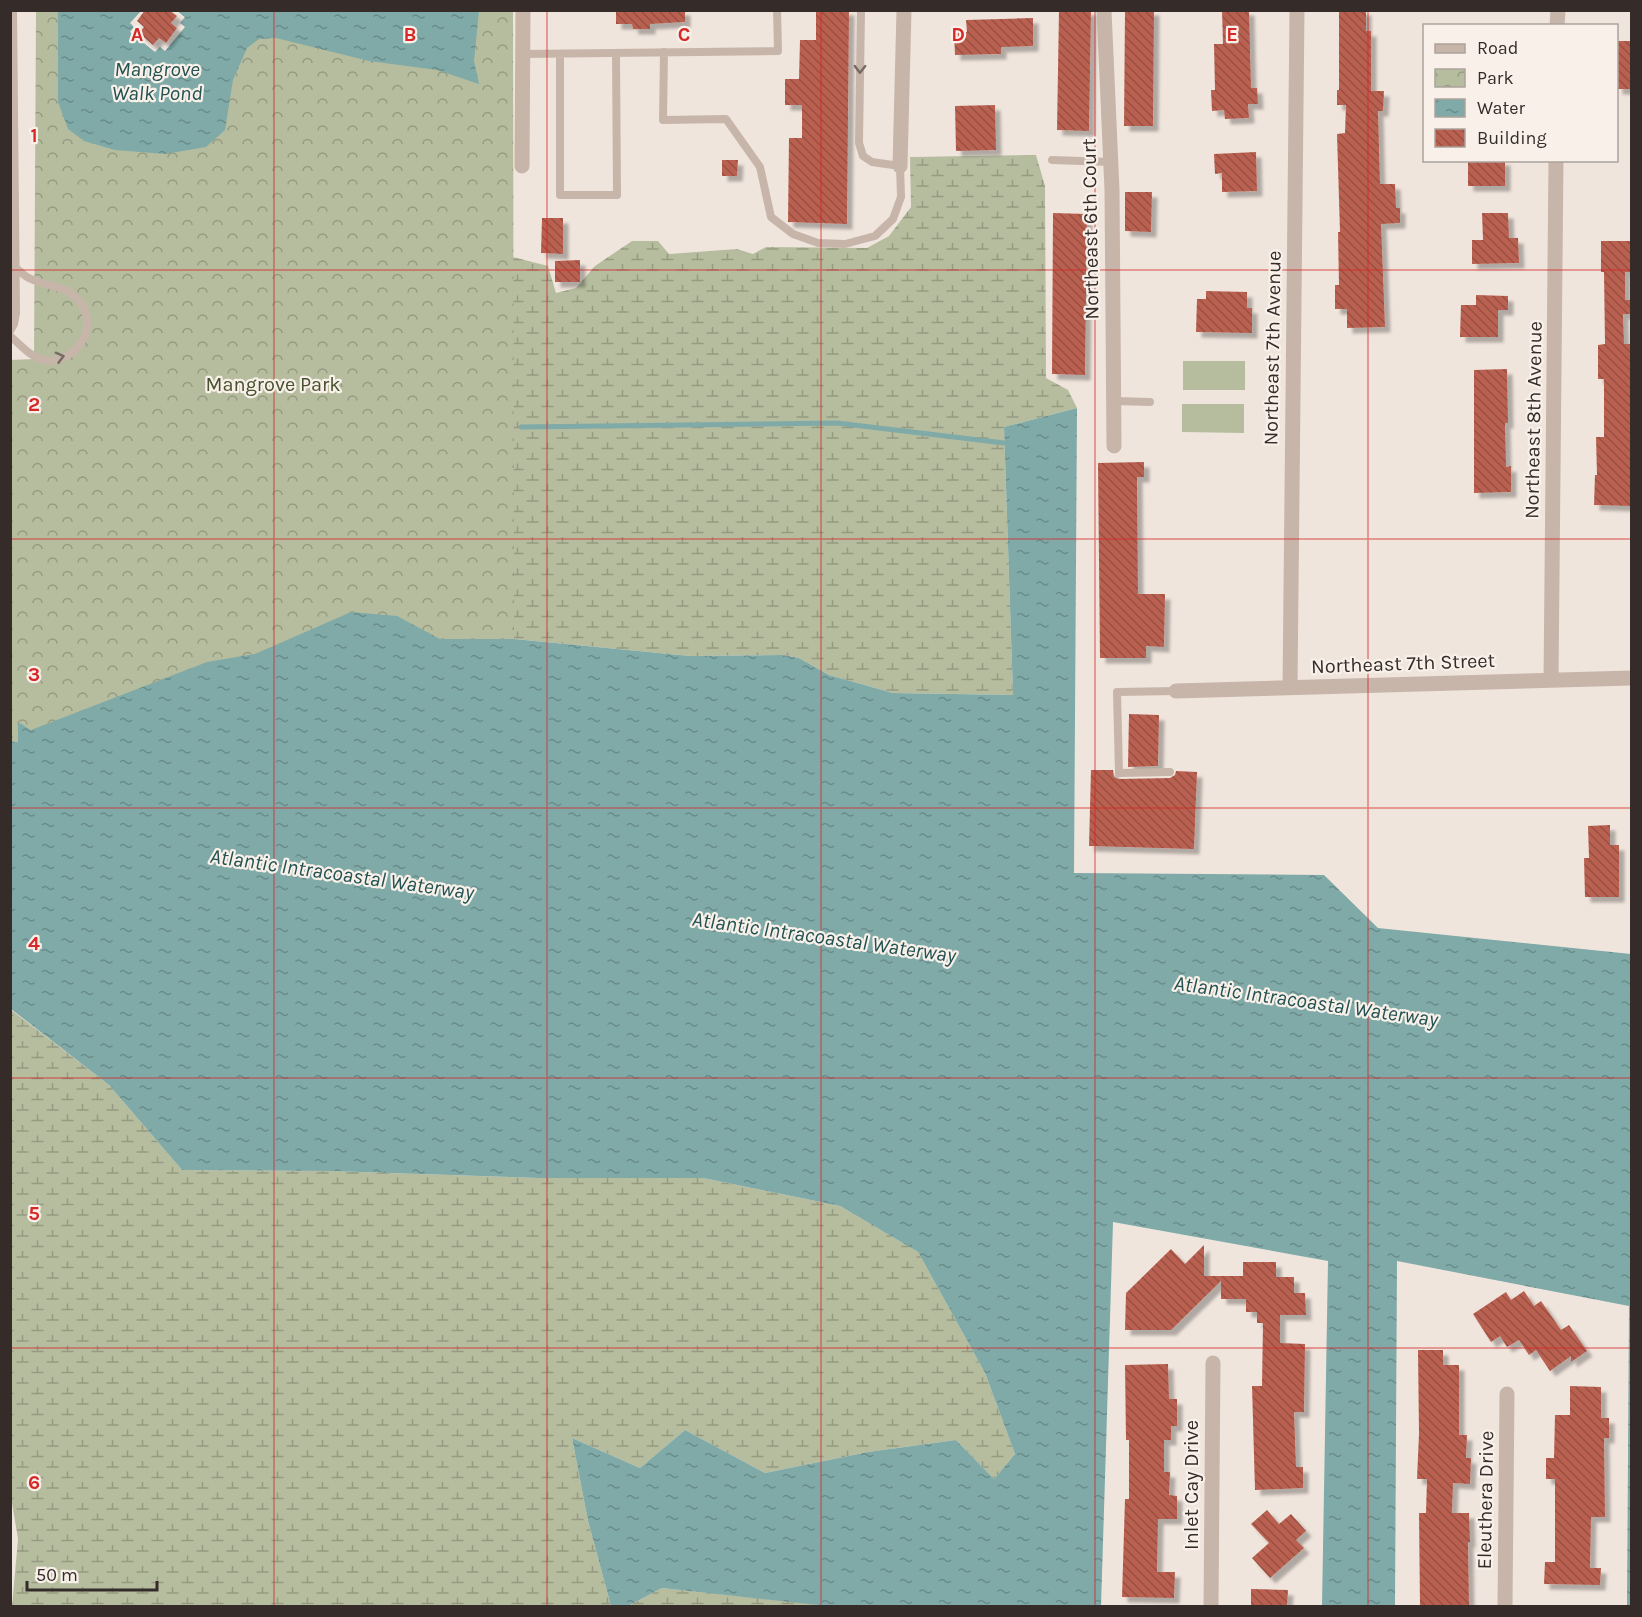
<svg xmlns="http://www.w3.org/2000/svg" width="1642" height="1617" font-family="Karla,sans-serif">
  <style>
    .grass { fill: #b6bd9e }
    .wetland { fill: url(#wetland-marsh) }
    .park { fill: url(#park-crowns) }
    .water { fill: url(#water-ripples) }
    .pier { fill: #f0e5dd }
    .lines { fill: none; stroke-linecap: round; stroke-linejoin: round }
    .stream { stroke: #7faaa8; stroke-width: 5 }
    .building { fill: url(#building-back-hatch); filter: url(#shadow) }
    .service { stroke: #c7b5aa; stroke-width: 8 }
    .minor { stroke: #c7b5aa; stroke-width: 15 }
    .oneway { stroke: #776a63 }
    .grid { fill: none; stroke: #d62828; stroke-width: 1.5; stroke-opacity: 0.55 }
    .labels { text-anchor: middle; stroke-width: 4.5; stroke-linejoin: round; paint-order: stroke }
    .street-label { font-size: 20px; fill: #352c29; stroke: #f8f0e9 }
    .park-label { font-size: 20px; fill: #47512f; stroke: #f8f0e9 }
    .water-label { font-size: 21px; font-style: italic; fill: #225252; stroke: #f8f0e9 }
    .grid-label { font-size: 20px; text-anchor: middle; font-weight: bold; fill: #d62828; stroke: #f8f0e9; stroke-width: 4.5; stroke-linejoin: round; paint-order: stroke }
  </style>
  <defs>
    <pattern id="wetland-marsh" width="20" height="14" patternUnits="userSpaceOnUse" patternTransform="scale(1.5)"><rect width="20" height="14" fill="#b6bd9e"/><path d="M1 5h8M5 5V1M11 12h8M15 12V8" fill="none" stroke="#959a81"/></pattern>
    <pattern id="park-crowns" width="20" height="18" patternUnits="userSpaceOnUse" patternTransform="scale(1.5)"><rect width="20" height="18" fill="#b6bd9e"/><path d="M2 6a3 3 0 1 1 6 0M12 15a3 3 0 1 1 6 0" fill="none" stroke="#959a81"/></pattern>
    <pattern id="water-ripples" width="26" height="14" patternUnits="userSpaceOnUse" patternTransform="scale(1.5)"><rect width="26" height="14" fill="#7faaa8"/><path d="M2 4q2-2 4 0t4 0M15 11q2-2 4 0t4 0" fill="none" stroke="#698b89"/></pattern>
    <pattern id="building-back-hatch" width="6" height="6" patternUnits="userSpaceOnUse" patternTransform="scale(1.5)"><rect width="6" height="6" fill="#ba6151"/><path d="M-1 5l2 2M0 0l6 6M5-1l2 2" fill="none" stroke="#985043"/></pattern>
    <filter id="shadow"><feDropShadow dx="5.5" dy="5.5" stdDeviation="1.5" flood-color="#0004"/></filter>
  </defs>
  <rect width="100%" height="100%" fill="#f0e5dd"/>
  <path class="grass" d="M1183,361H1245V390H1183Z
    M1182,404H1244V433L1182,432Z"/>
  <path class="wetland" d="M1036,155L1045,186L1046,378L1068,390L1077,408L1004,427L1013,695L893,693L829,675L799,658L783,655L690,656L514,639L31,730L505,255L548,266L556,293L576,288L595,266L632,241H658L669,254L737,249L753,254L766,247L867,248L889,236L911,207L910,157Z
    M10,1009L109,1085L182,1170L329,1171L539,1178H703L840,1206L918,1252L985,1373L1015,1454L994,1479L956,1440L868,1452L765,1473L685,1430L640,1468L572,1438L588,1521L611,1606H12L18,1539L10,1491Z
    M662,1588L804,1603L827,1606H628Z"/>
  <path class="park" d="M36,11H513L514,639H440L397,616L255,654L207,662L31,730L22,724L18,742L11,741L10,360L34,359Z"/>
  <path class="water" d="M58,11H479L474,61L479,84L437,70L369,61L276,38L259,39L247,48L233,80L225,130L206,147L165,154L115,150L84,141L68,129L58,102Z
    M1077,408L1074,873L1324,875L1378,928L1631,954V1606H1627L1629,1306L1397,1261L1395,1606H1322L1328,1261L1113,1222L1101,1606H827L662,1588L628,1606H611L588,1521L572,1438L640,1468L685,1430L765,1473L868,1452L956,1440L994,1479L1015,1454L985,1373L918,1252L840,1206L703,1178H539L329,1171L182,1170L109,1085L11,1009L10,741L18,742V723L22,724L31,730L207,662L255,654L351,612L397,616L440,639H514L690,656L783,655L799,658L829,675L893,693L1013,695L1004,427Z"/>
  <path class="pier" d="M141,11H177L185,17L180,23L185,27L165,51L160,47L155,52L130,32L134,27L130,23Z"/>
  <g class="lines">
    <path class="stream" d="M521,427L837,423L1004,443"/>
  </g>
  <path class="building" d="M145,10H169L177,16L171,23L177,28L166,43L159,38L153,45L139,33L144,27L137,21Z
    M616,10H685V22L650,24V29H633L632,24H616Z
    M816,10H849L847,224L788,222L789,138H802V105H785V79H799L800,40H816Z
    M1059,10H1091L1089,131L1057,130Z
    M1125,10H1154L1153,126H1124Z
    M1222,10H1249L1251,88H1257L1258,104H1248L1249,118L1225,119L1224,110L1212,111L1211,90H1215L1214,44H1223Z
    M1339,10H1366V31H1371V91H1384L1383,111H1378L1380,184H1395L1396,208H1400V223L1381,224L1385,327L1347,328V309H1335V285H1339L1338,232H1340L1337,134L1345,133L1346,105H1337V90H1339Z
    M1033,18V46L1001,47V54L955,55L954,32H967L966,20Z
    M1617,41H1632V89H1617Z
    M995,105L996,150L956,151L955,106Z
    M1256,152L1257,191L1222,192V173L1215,174L1214,154Z
    M722,160H738L737,176H722Z
    M1468,160H1505V186H1468Z
    M1125,192H1152L1151,232L1125,231Z
    M1053,213L1087,214L1085,375L1052,374Z
    M1482,213H1508L1509,238H1518L1519,263L1472,264V240H1483Z
    M542,218H563V254L541,253Z
    M1601,241H1632V272H1625V300H1632V314H1623L1624,344H1632V506L1594,505L1595,475H1597L1596,437H1604V379H1598V345L1605,344L1604,272H1601Z
    M580,260V282H555V261Z
    M1206,291L1247,292V308H1252V333L1196,332L1197,299H1206Z
    M1476,295L1508,296V310H1498V337H1460L1461,305H1476Z
    M1507,369L1508,423H1505L1506,467L1511,466V492L1474,493V370Z
    M1144,462V477H1137L1138,594H1165L1164,647L1146,646V658H1100L1098,463Z
    M1129,714L1159,715L1158,766L1128,767Z
    M1091,770H1113L1114,777L1119,779L1170,778L1175,775L1176,771L1197,772L1194,849L1089,846Z
    M1610,825V845H1619V897H1585L1584,858H1589L1588,826Z
    M1204,1245V1276H1243V1262H1276V1277H1294V1293H1305L1306,1315H1280V1343L1305,1344L1304,1412H1294L1296,1467H1303V1488L1255,1490L1252,1386H1262L1263,1323H1257V1312H1246V1299H1221V1281L1171,1330H1125L1126,1293L1171,1249L1185,1264Z
    M1524,1291L1534,1306L1541,1301L1561,1330L1569,1325L1587,1351L1571,1362V1356L1550,1371L1536,1350L1529,1355L1519,1340L1507,1347L1500,1336L1491,1342L1473,1314L1506,1292L1511,1300Z
    M1418,1350H1443V1365H1459V1435H1467L1466,1458H1471L1470,1484L1453,1483L1452,1513H1469L1470,1542H1468L1469,1606H1420L1419,1513H1426L1427,1479H1417L1419,1434Z
    M1168,1364L1169,1399H1177V1426H1171V1440H1164V1472H1170L1169,1495L1177,1496V1519H1158L1157,1572H1175L1174,1598L1122,1597L1125,1499H1129V1440H1126L1125,1365Z
    M1570,1386L1601,1387V1418H1609V1438H1604L1605,1517H1591L1590,1568H1601L1600,1585L1544,1584L1545,1562H1555V1479H1546V1458H1554L1555,1415H1570Z
    M1267,1510L1279,1524L1291,1514L1306,1531L1296,1540L1304,1548L1270,1578L1252,1558L1269,1543L1251,1524Z
    M1251,1589L1288,1590L1287,1606H1251Z"/>
  <g class="lines">
    <path class="service" d="M664,52L663,120L726,119L760,167L771,217L793,234L818,243L845,244L875,236L893,219L901,197L900,166L872,162L863,156L859,143L861,10
      M523,54L778,51L777,10
      M560,54V195H617L616,53
      M1052,160L1111,162
      M10,331L14,324L16,313L13,10
      M10,336C20,344 31,358 44,360C75,365 100,328 80,302C68,285 48,287 31,279C25,277 21,272 16,268
      M1114,401L1150,402
      M1170,772L1119,773L1117,692L1176,691"/>
    <path class="minor" d="M1104,10L1112,190L1114,446
      M1557,26L1558,10
      M522,166L523,10
      M900,166L904,10
      M1551,680L1556,160
      M1290,687L1297,10
      M1176,691L1632,678
      M1211,1606L1213,1363
      M1505,1606L1507,1394"/>
  </g>
  <defs><path id="oneway-chevron" d="M-2-3.5L2.5 0L-2 3.5" fill="none" stroke-width="1.6" stroke-linecap="round" stroke-linejoin="round" transform="scale(1.5)"/></defs>
  <g class="oneway">
    <use href="#oneway-chevron" transform="translate(860 69) rotate(91)"/>
    <use href="#oneway-chevron" transform="translate(60 357) rotate(-15)"/>
  </g>
  <path class="grid" d="M274,10V1606M547,10V1606M821,10V1606M1095,10V1606M1368,10V1606M10,270H1632M10,539H1632M10,808H1632M10,1078H1632M10,1348H1632"/>
  <g class="labels">
    <g class="street-label">
      <text transform="translate(1090 229) rotate(-91)" y="7">Northeast 6th Court</text>
      <text transform="translate(1272 348) rotate(-89)" y="7">Northeast 7th Avenue</text>
      <text transform="translate(1533 420) rotate(-89)" y="7">Northeast 8th Avenue</text>
      <text transform="translate(1403 663) rotate(-2)" y="7">Northeast 7th Street</text>
      <text transform="translate(1191 1485) rotate(-90)" y="7">Inlet Cay Drive</text>
      <text transform="translate(1485 1500) rotate(-89)" y="7">Eleuthera Drive</text>
    </g>
    <g class="park-label">
      <text x="273" y="391">Mangrove Park</text>
    </g>
    <g class="water-label">
      <text x="157" y="76">Mangrove<tspan x="157" dy="24">Walk Pond</tspan></text>
      <text transform="translate(342 874) rotate(8)" y="7">Atlantic Intracoastal Waterway</text>
      <text transform="translate(824 937) rotate(8)" y="7">Atlantic Intracoastal Waterway</text>
      <text transform="translate(1306 1001) rotate(8)" y="7">Atlantic Intracoastal Waterway</text>
    </g>
  </g>
  <g class="grid-label">
    <text x="137" y="41">A</text>
    <text x="410" y="41">B</text>
    <text x="684" y="41">C</text>
    <text x="958" y="41">D</text>
    <text x="1232" y="41">E</text>
    <text x="34" y="142">1</text>
    <text x="34" y="411">2</text>
    <text x="34" y="681">3</text>
    <text x="34" y="950">4</text>
    <text x="34" y="1220">5</text>
    <text x="34" y="1489">6</text>
  </g>
  <rect width="1642" height="1617" fill="none" stroke="#352c29" stroke-width="24"/>
  <rect x="1423" y="24" width="195" height="138" fill="#f8f0e9" stroke="#aaa29c" stroke-width="1.5"/>
  <rect x="1435" y="44" width="30" height="9" fill="#c7b5aa" stroke="#aaa29c" stroke-width="1.5"/>
  <text x="1477" y="54" font-size="18" fill="#352c29">Road</text>
  <rect x="1435" y="69" width="30" height="18" fill="url(#park-crowns)" stroke="#aaa29c" stroke-width="1.5"/>
  <text x="1477" y="84" font-size="18" fill="#352c29">Park</text>
  <rect x="1435" y="99" width="30" height="18" fill="url(#water-ripples)" stroke="#aaa29c" stroke-width="1.5"/>
  <text x="1477" y="114" font-size="18" fill="#352c29">Water</text>
  <rect x="1435" y="129" width="30" height="18" fill="url(#building-back-hatch)" stroke="#aaa29c" stroke-width="1.5"/>
  <text x="1477" y="144" font-size="18" fill="#352c29">Building</text>
  <path d="M27 1581v9h130v-9" fill="none" stroke="#352c29" stroke-width="3"/>
  <text x="36" y="1581" font-size="18" fill="#352c29" stroke="#f8f0e9" stroke-width="4.5" paint-order="stroke">50 m</text>
</svg>
